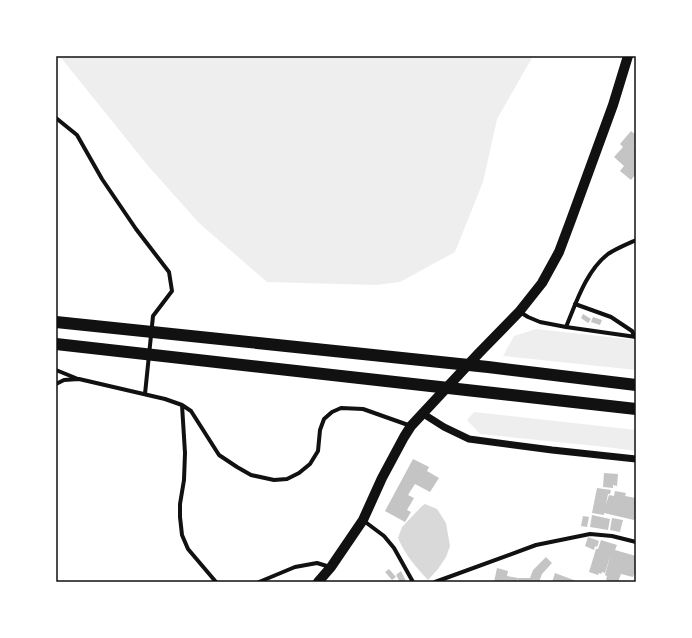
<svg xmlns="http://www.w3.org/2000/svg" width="692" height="638" font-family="'Roboto Condensed',sans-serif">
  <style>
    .green { fill: #eee }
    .water { fill: #d9d9d9 }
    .building { fill: #c4c4c4 }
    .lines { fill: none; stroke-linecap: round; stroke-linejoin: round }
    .minor { stroke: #111; stroke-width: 4 }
    .tertiary { stroke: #111; stroke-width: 7 }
    .primary { stroke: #111; stroke-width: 10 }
    .motorway { stroke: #111; stroke-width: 12 }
    .neatline { fill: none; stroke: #111; stroke-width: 1.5 }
  </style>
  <rect width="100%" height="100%" fill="#fff"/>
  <path class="green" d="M56,56H533L497,119L483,182L455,252L400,282L376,285L267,282L199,223L149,167L62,59Z
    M536,329L636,340V370L503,356L514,336Z
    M474,412L636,430V451L606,447L480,434L467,420Z"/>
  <path class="water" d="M425,504L437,509L446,523L450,546L446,557L438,569L428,580C415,566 406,556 398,538L402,527L422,506Z"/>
  <path class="building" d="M631,131L636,135V142L634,145L636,147V176L635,175L631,180L620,171L624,166L614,157L623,147L620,144Z
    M583,314L591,319L588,323L581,318Z
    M593,317L602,320L600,325L591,322Z
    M413,459L429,467L427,471L439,478L430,492L415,484L408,495L414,498L407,510L411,512L405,522L385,511Z
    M604,473L618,474L617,486L613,485V488L603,487Z
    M597,488L611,490L610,494H608L606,504L609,495L614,496L615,491L626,493L625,496L636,498V519H634V520L604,513V515L592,513Z
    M592,515L610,519L608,530L590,527Z
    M583,516L589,517L587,527L581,526Z
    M612,518L623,520L620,532L610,530Z
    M588,537L599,541L597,547L595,546L594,550L585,546Z
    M601,540L617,545L615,550L636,556V569L633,577L621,574L618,582H612L606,580L607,576L605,575L611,553L605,573L602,572L601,574L599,573L598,575L589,572L596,549H598Z
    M546,557L552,563L542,574L539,582H518V578H530L533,570Z
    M497,568L508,571L507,576L518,578L517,582H494Z
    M389,569L396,577L392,580L385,572Z
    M401,571L406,581L404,582H400L396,575Z
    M555,573L579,582H552Z"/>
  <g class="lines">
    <path class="minor" d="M56,118L77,135L102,179L136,229L169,272L172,291L153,316L145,394
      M575,304L611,317L632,331L635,337
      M520,312L528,317L540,322L566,327L636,337
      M566,327C576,303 586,271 608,254C615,249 627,244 636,240
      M56,370L78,379
      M56,384L64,380L79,379L165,399L182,405L185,453L184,480L180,504V517L182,535L188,549L216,582
      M182,405L191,411L219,455L237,467L251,475L274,480L287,479L299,473L310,464L318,451L320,430L324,419L332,412L341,408L363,409L411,426
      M364,521L384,536L394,548L413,582
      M259,582L295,567L317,563L330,567
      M435,582L536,545L590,534L612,536L636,542"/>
    <path class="tertiary" d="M422,413L444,427L469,439L552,450L636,459"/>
    <path class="primary" d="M318,582L331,567L363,520L382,478L404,437L411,426L479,353L519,312L542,283L559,252L571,220L613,105L628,56"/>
    <path class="motorway" d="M56,322L488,367L636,385
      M56,344L636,409"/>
  </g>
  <rect width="692" height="638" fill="none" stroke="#ffffff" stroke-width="114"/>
  <rect x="57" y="57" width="578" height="524" class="neatline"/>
</svg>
